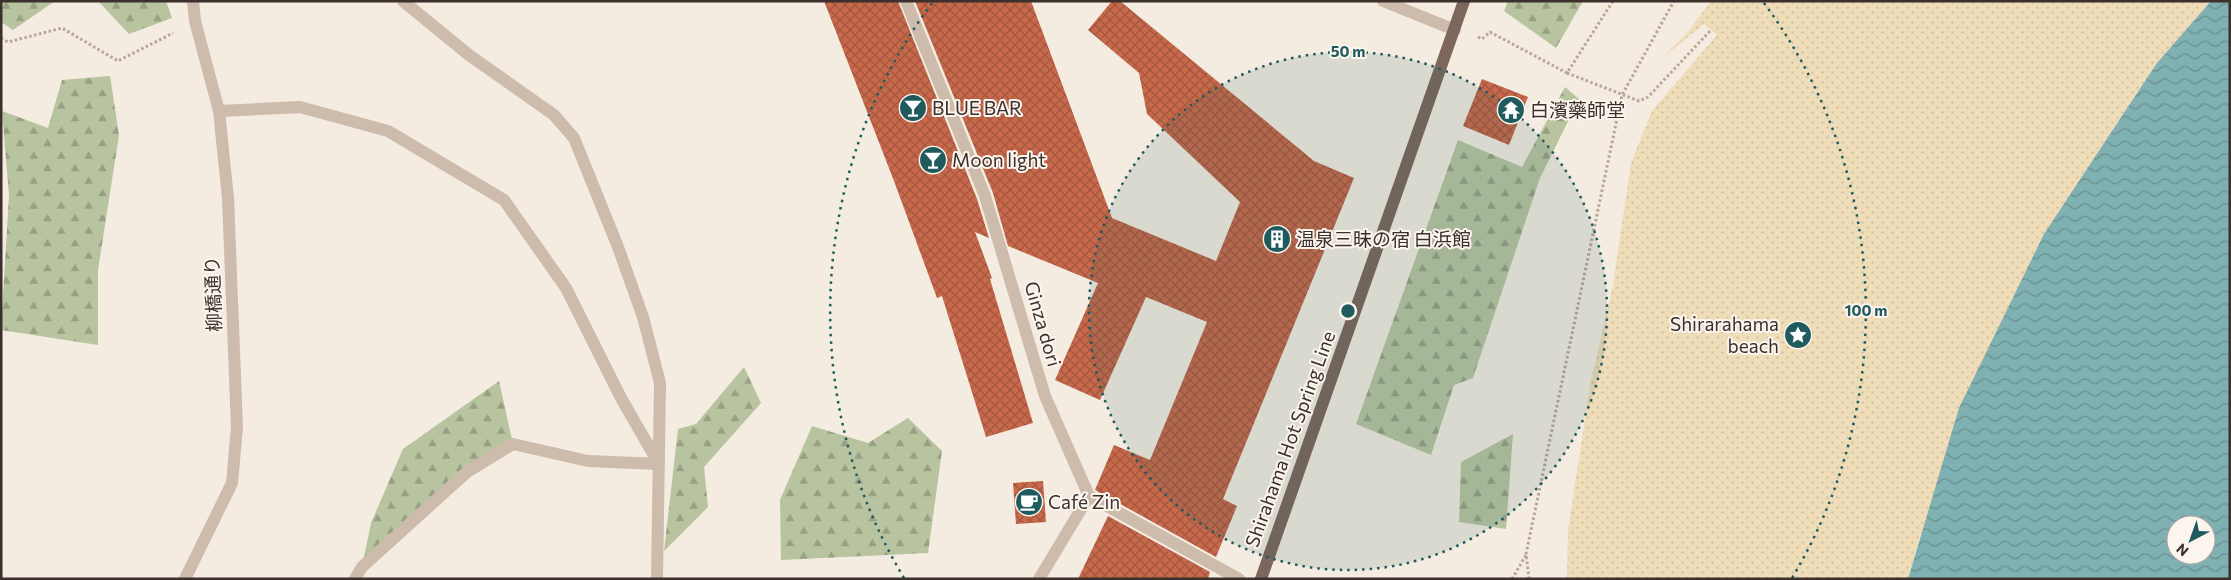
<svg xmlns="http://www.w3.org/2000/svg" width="2231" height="580" font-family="Commissioner,'Noto Sans JP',sans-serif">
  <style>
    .forest { fill: url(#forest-firs) }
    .sand { fill: url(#sand-dots) }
    .water { fill: url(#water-waves); fill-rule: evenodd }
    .building { fill: url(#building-cross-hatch) }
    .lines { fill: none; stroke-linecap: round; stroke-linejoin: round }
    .path { stroke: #b9a596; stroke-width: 3; stroke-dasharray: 2.5 2.5; stroke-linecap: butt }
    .street { stroke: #cdbbac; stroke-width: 12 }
    .primary { stroke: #7d675c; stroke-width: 12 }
    .ring { fill: none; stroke: #1f5a5e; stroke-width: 2.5; stroke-dasharray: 2.5 5 }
    .labels { text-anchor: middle; stroke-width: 4; stroke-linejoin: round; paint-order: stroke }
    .poi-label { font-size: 19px; fill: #3b302b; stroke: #fbf5ee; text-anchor: start }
    .street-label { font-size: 19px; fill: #3b302b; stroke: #fbf5ee }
    .centre { fill: #1f5a5e; stroke: #fbf5ee; stroke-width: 2.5 }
    .ring-label { font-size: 15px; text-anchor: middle; font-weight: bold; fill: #1f5a5e; stroke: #fbf5ee; stroke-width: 4; stroke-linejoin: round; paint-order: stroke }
  </style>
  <defs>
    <pattern id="forest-firs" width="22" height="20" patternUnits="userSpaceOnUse" patternTransform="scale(1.25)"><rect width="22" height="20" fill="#b8c4a0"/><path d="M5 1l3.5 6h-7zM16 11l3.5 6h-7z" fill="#97a083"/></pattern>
    <pattern id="sand-dots" width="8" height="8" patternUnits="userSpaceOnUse" patternTransform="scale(1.25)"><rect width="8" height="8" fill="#efdcb8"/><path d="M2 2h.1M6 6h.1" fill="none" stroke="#cebd9e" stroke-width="1.8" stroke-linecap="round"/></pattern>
    <pattern id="water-waves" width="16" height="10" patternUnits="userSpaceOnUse" patternTransform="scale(1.25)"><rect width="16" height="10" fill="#7fb0b2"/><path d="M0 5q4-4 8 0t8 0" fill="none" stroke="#699091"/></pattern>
    <pattern id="building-cross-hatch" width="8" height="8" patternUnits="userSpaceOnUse" patternTransform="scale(1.25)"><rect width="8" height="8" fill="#c8694b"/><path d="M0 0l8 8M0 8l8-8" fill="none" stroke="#a4573f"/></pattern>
  </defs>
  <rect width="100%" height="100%" fill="#f4ebe1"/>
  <path class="forest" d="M1,1H55L13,30L1,22Z
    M98,1H166L172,18L129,34Z
    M1508,1H1583L1556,48L1504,11Z
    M110,76L119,135L98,270V345L1,330L9,195L2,111L48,128L62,80Z
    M1565,87L1579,99L1540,178L1473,378L1454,385L1431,455L1356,424L1458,140L1522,167Z
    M744,367L761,403L704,467L708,507L664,551L678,429L696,424Z
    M499,381L513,444L467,472L362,567L371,523L403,449Z
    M908,418L942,451L928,553L781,560L780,500L812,426L868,443Z
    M1513,434L1506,529L1459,522L1461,462Z"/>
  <path class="sand" d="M1711,1H2211L2157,63L1919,539L1908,579H1567L1568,531L1590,385L1613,285L1631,163L1652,111L1717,35L1704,24L1660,60L1687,33Z"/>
  <path class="water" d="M2211,1H2230V579H1908L1959,408L2044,234L2157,63ZM2176,525H2206V555H2176Z"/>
  <path class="building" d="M824,1H898L977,199L989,238L975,232L992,278L990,279L1033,423L986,437L942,296L937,298L894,181Z
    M915,1H1031L1112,218L1216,261L1240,202L1147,114L1139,73L1088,30L1112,1H1120L1314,161L1354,178L1223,499L1237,506L1216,557L1095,490L1114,445L1150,460L1207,322L1146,297L1100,400L1055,380L1098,283L1008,246L993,193Z
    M1482,79L1528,97L1509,145L1463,126Z
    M1043,481L1046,522L1016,524L1013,483Z
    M1108,516L1210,572L1208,579H1078Z"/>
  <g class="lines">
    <path class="path" d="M1478,37L1482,39L1490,32L1567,73L1613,1
      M1,38L8,42L62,28L118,61L173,33
      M1567,73L1639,101L1648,97L1711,30
      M1512,579L1526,555
      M1529,579L1526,554L1622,95L1674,1"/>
    <path class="street" d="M403,1L469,55L554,115L574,138L618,247L643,317L660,383L657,579
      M906,1L985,196L1045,396L1089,496L1239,579
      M1383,1L1455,30
      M219,111L300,107L388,131L504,200L566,288L621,398L659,464
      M185,579L232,483L237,427L228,198L219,111L195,21L193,1
      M355,579L362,567L467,472L513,444L588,461L659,464
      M1039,579L1089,496"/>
    <path class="primary" d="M1261,579L1464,1"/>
  </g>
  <circle cx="1348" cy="311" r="259" fill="#1f5a5e" fill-opacity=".12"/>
  <g class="ring">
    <circle cx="1348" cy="311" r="259"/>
    <path d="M904 578A518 518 0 0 1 932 3M1764 3A518 518 0 0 1 1792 578"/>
  </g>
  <defs>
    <g id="bar-disc" transform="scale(1.4375)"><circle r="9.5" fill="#1f5a5e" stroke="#fbf5ee"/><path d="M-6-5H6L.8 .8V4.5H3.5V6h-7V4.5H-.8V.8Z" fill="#fff"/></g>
    <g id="temple-disc" transform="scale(1.4375)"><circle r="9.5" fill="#1f5a5e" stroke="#fbf5ee"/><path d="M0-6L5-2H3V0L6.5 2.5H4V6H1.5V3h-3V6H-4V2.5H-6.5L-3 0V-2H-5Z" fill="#fff"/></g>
    <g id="building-disc" transform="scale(1.4375)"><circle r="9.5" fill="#1f5a5e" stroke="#fbf5ee"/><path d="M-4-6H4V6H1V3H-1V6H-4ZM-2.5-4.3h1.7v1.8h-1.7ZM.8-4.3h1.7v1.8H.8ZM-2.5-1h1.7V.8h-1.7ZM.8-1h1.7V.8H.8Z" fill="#fff"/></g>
    <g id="sight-disc" transform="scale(1.4375)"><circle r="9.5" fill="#1f5a5e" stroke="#fbf5ee"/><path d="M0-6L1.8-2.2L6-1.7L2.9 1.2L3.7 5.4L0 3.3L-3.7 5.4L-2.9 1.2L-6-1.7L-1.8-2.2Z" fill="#fff"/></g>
    <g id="cafe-disc" transform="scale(1.4375)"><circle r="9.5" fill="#1f5a5e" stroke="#fbf5ee"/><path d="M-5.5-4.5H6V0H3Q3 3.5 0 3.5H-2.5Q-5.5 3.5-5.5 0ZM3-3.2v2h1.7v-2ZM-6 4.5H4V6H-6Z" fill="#fff"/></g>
  </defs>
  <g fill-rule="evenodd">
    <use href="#bar-disc" x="913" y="108"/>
    <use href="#temple-disc" x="1511" y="110"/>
    <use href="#bar-disc" x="933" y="160"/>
    <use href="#building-disc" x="1277" y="239"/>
    <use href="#sight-disc" x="1798" y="335"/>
    <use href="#cafe-disc" x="1029" y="502"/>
  </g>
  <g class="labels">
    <g class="poi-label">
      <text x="932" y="115">BLUE BAR</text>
      <text x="1530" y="117">白濱藥師堂</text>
      <text x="952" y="167">Moon light</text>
      <text x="1296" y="246">温泉三昧の宿 白浜館</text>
      <text x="1779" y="331" text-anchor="end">Shirarahama<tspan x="1779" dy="22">beach</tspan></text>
      <text x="1048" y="509">Café Zin</text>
    </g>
    <g class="street-label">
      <text transform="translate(213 294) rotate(-92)" y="7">柳橋通り</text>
      <text transform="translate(1043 324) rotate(74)" y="7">Ginza dori</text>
      <text transform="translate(1290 439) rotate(-70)" y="7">Shirahama Hot Spring Line</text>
    </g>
  </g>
  <circle cx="1348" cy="311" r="8" class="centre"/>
  <g class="ring-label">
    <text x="1348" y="57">50 m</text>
    <text x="1866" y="316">100 m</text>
  </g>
  <rect width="2231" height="580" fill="none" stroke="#3b302b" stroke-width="5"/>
  <g transform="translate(2191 540) rotate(221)"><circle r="24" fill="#fbf5ee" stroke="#aea6a0"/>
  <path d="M0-4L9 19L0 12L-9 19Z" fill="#1f5a5e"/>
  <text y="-8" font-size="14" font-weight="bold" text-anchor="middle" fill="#3b302b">N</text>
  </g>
</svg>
